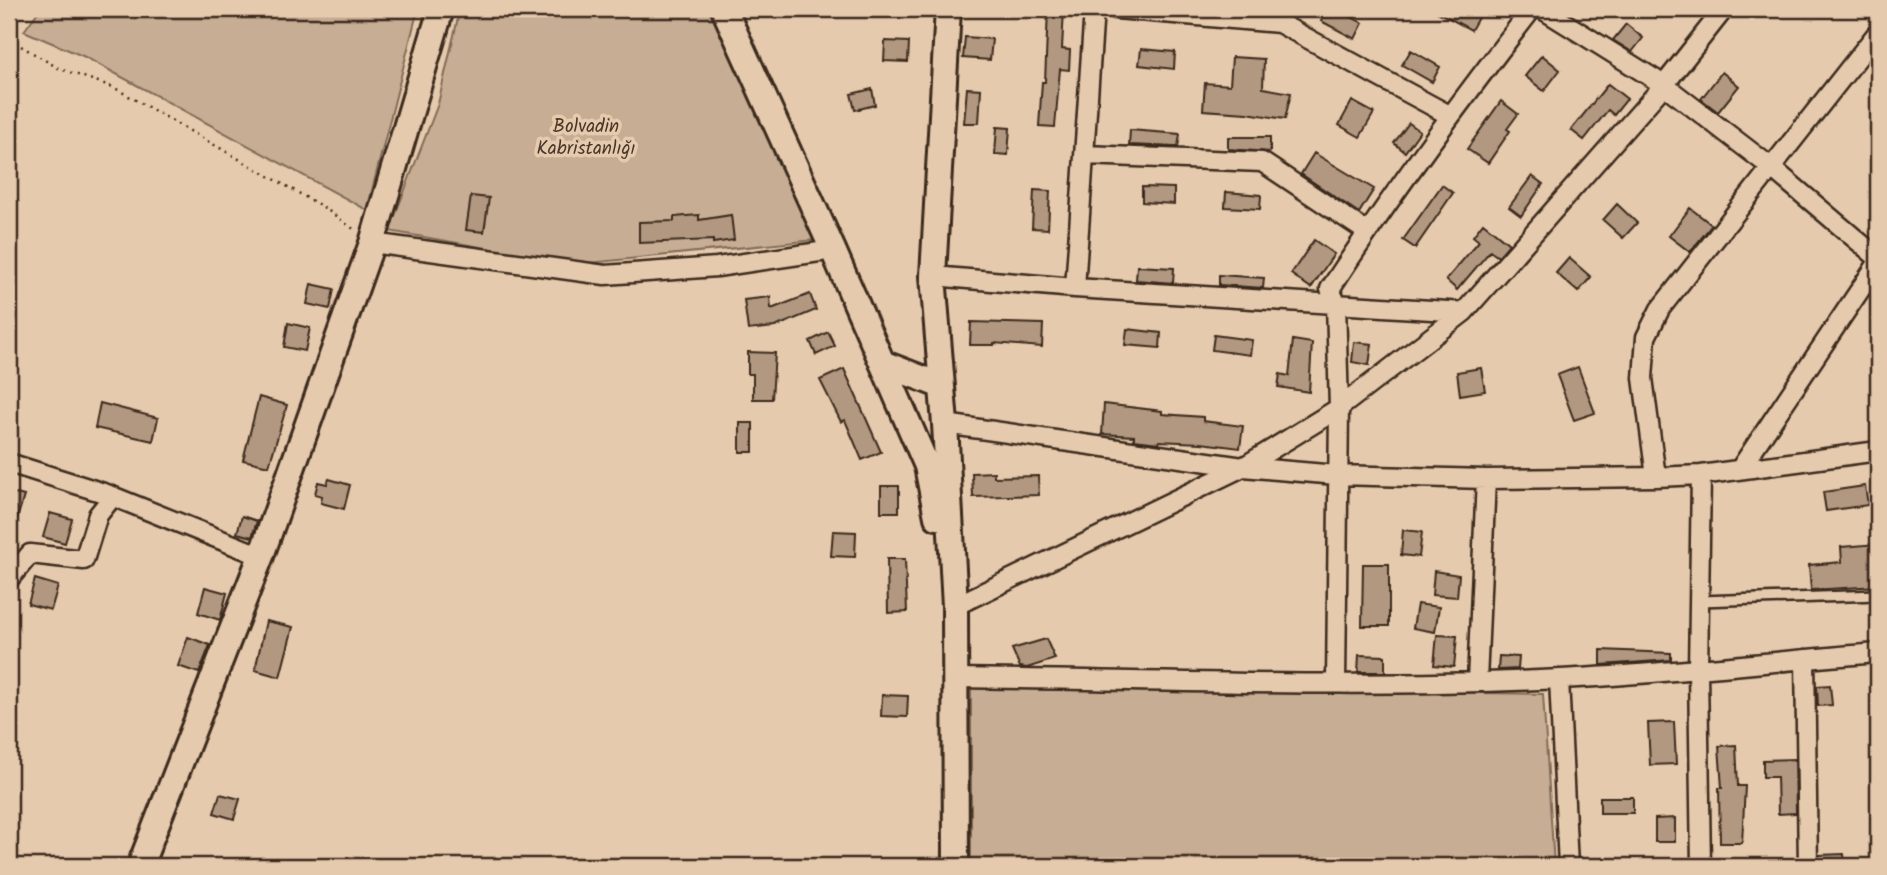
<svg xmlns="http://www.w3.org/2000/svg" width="1887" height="875" font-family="Kalam,sans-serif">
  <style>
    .green { fill: #c7ad93; stroke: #816c58; stroke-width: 2 }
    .building { fill: #b29880; stroke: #3b2a1e; stroke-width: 2 }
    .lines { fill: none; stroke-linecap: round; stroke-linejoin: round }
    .lane-casing { stroke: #3b2a1e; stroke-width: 14 }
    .street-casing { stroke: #3b2a1e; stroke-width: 23 }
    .secondary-casing { stroke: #3b2a1e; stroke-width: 30 }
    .path { stroke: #3b2a1e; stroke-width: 2.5; stroke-dasharray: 2 5; stroke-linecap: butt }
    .lane { stroke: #e6caad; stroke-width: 9 }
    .street { stroke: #e6caad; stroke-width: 18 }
    .secondary { stroke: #e6caad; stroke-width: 24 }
    .labels { text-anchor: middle; stroke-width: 7; stroke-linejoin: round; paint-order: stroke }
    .park-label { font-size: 19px; fill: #49372a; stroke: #e6caad }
  </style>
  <rect width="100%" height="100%" fill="#e6caad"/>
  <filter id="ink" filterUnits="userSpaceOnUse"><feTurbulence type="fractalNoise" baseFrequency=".0143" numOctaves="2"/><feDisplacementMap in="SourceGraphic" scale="14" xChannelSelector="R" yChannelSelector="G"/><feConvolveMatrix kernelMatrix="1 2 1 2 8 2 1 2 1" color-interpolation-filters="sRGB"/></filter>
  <g filter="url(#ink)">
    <path class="green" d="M40,9H418L367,210L85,57L24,31Z
      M460,9H709L815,240L579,264L389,231L438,104Z
      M971,686L1543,694L1554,866H971Z"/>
    <path class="building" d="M1048,9H1064L1062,49L1070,50L1069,70L1060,69L1055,127L1039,126L1042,82H1045Z
      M1328,9H1336L1363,23L1355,39L1321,21Z
      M1432,9H1466L1479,16L1471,30Z
      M1626,24L1643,38L1632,52L1613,40Z
      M965,37L992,39L990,60L963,58Z
      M885,41L909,42L908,62L884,61Z
      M1141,49L1175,52L1174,69L1139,65Z
      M1411,50L1440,67L1432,82L1402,65Z
      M1542,55L1560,70L1544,91L1525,76Z
      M1232,57L1264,59L1263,88L1291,93L1285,119L1247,113L1203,110L1205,83L1230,85Z
      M1722,72L1739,86L1718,112L1701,99Z
      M1608,84L1627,99L1614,115L1608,110L1584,140L1571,130Z
      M967,88L981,89L979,123H964Z
      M872,89L875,105L855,110L851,94Z
      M1352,101L1374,113L1360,137L1339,125Z
      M1501,101L1518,114L1507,129L1510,131L1488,163L1467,149Z
      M1409,123L1420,131L1405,152L1394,143Z
      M997,127L1010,128L1008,155L995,154Z
      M1130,130L1180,134L1178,147L1129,145Z
      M1228,137H1270V152L1228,149Z
      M1314,153L1374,189L1359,213L1301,174Z
      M1532,176L1543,184L1521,216L1509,207Z
      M1442,185L1453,193L1415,248L1403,240Z
      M1142,187L1174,188V204L1142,202Z
      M1034,190L1050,191L1048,229L1032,228Z
      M1226,192L1261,195L1260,209L1225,207Z
      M471,196L489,198L484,232L466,230Z
      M1617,204L1637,223L1623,238L1603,220Z
      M1690,208L1712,225L1690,252L1669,236Z
      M699,215V220L731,215L734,240L713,243V240L639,243V222L674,221V217Z
      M1483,223L1509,244L1498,257L1490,251L1457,290L1446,280L1479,241L1473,236Z
      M1314,240L1334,254L1311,288L1291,274Z
      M1569,258L1591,277L1578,292L1556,273Z
      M1137,266L1174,268L1173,283L1136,280Z
      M1219,275L1264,278L1263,288L1219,285Z
      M311,284L334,289L330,309L307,304Z
      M810,294L816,310L775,327L748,330L744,300L770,297L771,309Z
      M971,322L1043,324L1042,347L994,343V345H970Z
      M288,323L310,328L305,351L284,347Z
      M1127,329L1161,333L1160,348L1125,345Z
      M828,332L835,346L816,355L810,341Z
      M1214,335L1252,340L1250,355L1212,350Z
      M1293,340L1312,343L1309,392L1278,387L1280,374L1289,376Z
      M1354,342L1372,344L1369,365L1352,362Z
      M748,352L775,353L772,399H753V374H748Z
      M1578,367L1595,413L1574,420L1557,375Z
      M1481,368L1485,391L1460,395L1457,372Z
      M844,369L881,452L862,460L845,420L841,422L820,380Z
      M259,397L287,405L269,466L243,460Z
      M100,403L158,418L153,441L95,428Z
      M1104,404L1162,411V414L1203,417V421L1243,426L1240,448L1201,443L1159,441V443L1134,440V436L1102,434Z
      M740,423H753V452H740Z
      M994,472V477L1038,476L1039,495L973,497L972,473Z
      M329,479L350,485L344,509L321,503L322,496L315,494L318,482L327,484Z
      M881,486H899V512H881Z
      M1865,486L1868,505L1826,511L1823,492Z
      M9,492L24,496L12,535H9Z
      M50,513L72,519L65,543L43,537Z
      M242,516L257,521L252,537L237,533Z
      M1403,530L1422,532L1419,557L1401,555Z
      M833,531L856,532L855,557L831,556Z
      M1878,544V586L1811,590L1809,565L1842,562L1841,547Z
      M887,559H905L907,612L888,613Z
      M1363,564H1389V626H1362Z
      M1434,571L1459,575L1457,597L1432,595Z
      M35,579L58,586L51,610L28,604Z
      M205,587L227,593L220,620L198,613Z
      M1417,604L1439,607L1435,632L1413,628Z
      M266,621L293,627L280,677L255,670Z
      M1437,635L1457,636L1454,667L1434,665Z
      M188,637L210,645L199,673L178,666Z
      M1046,639L1055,659L1027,668L1020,667L1012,649Z
      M1601,650L1671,653V660L1601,665Z
      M1359,655L1385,656V672H1358Z
      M1499,656L1519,657L1518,669L1498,670Z
      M1830,685L1832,705L1818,706L1817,686Z
      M882,695L908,696L907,717L881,716Z
      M1674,722L1676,764L1650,765L1648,723Z
      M1736,745L1738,786H1745L1742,843H1720L1719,788H1722L1719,746Z
      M1795,759L1796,813L1778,814L1777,777H1763V760Z
      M220,794L240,799L234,819L214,813Z
      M1600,797H1633V813H1600Z
      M1675,818V842H1655V819Z
      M1844,854L1845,866H1819V855Z"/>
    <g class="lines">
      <g class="lane-casing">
        <path id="lane" d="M1700,601L1878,595"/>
      </g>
      <g class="street-casing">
        <path id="street" d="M1116,9L1279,23L1449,115
          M1542,9L1664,85L1772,168L1878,258
          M1085,155L1262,162L1367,232
          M372,243L605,275L717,267L833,250
          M933,276L1075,288L1464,312
          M1075,288L1094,9
          M945,424L1243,467L1337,475L1486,479L1656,477L1701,475L1878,451
          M9,463L107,494L261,556
          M1740,469L1878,263
          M1701,475L1698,671L1701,866
          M1656,477L1643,378L1646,337L1660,309L1878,32
          M9,579L30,554L84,560L98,515L113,496
          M955,606L1243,467L1339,408L1464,312L1664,85L1724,9
          M1805,659L1808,866
          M956,678C1158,680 1360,689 1561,679C1667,674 1772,661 1878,653
          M1559,679L1568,866
          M1477,681L1486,479
          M1336,683L1339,408L1336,303L1330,289C1393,192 1461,100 1532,9"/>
      </g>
      <g class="secondary-casing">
        <path id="secondary" d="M724,9L833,250L927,466L937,517
          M948,9L933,276L945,424L955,606L956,866
          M882,363L942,386
          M140,866L261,556L372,243L441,9"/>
      </g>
      <path class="path" d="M9,39L60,69L113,87L323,207L355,230"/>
      <use href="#lane" class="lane"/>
      <use href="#street" class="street"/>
      <use href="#secondary" class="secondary"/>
    </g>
  </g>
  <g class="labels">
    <g class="park-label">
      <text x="586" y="132">Bolvadin<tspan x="586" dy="22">Kabristanlığı</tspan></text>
    </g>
  </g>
  <rect width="1887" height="875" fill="none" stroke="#e6caad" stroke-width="35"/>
  <rect x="18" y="18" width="1852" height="840" fill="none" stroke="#3b2a1e" stroke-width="2.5" filter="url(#ink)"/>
</svg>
